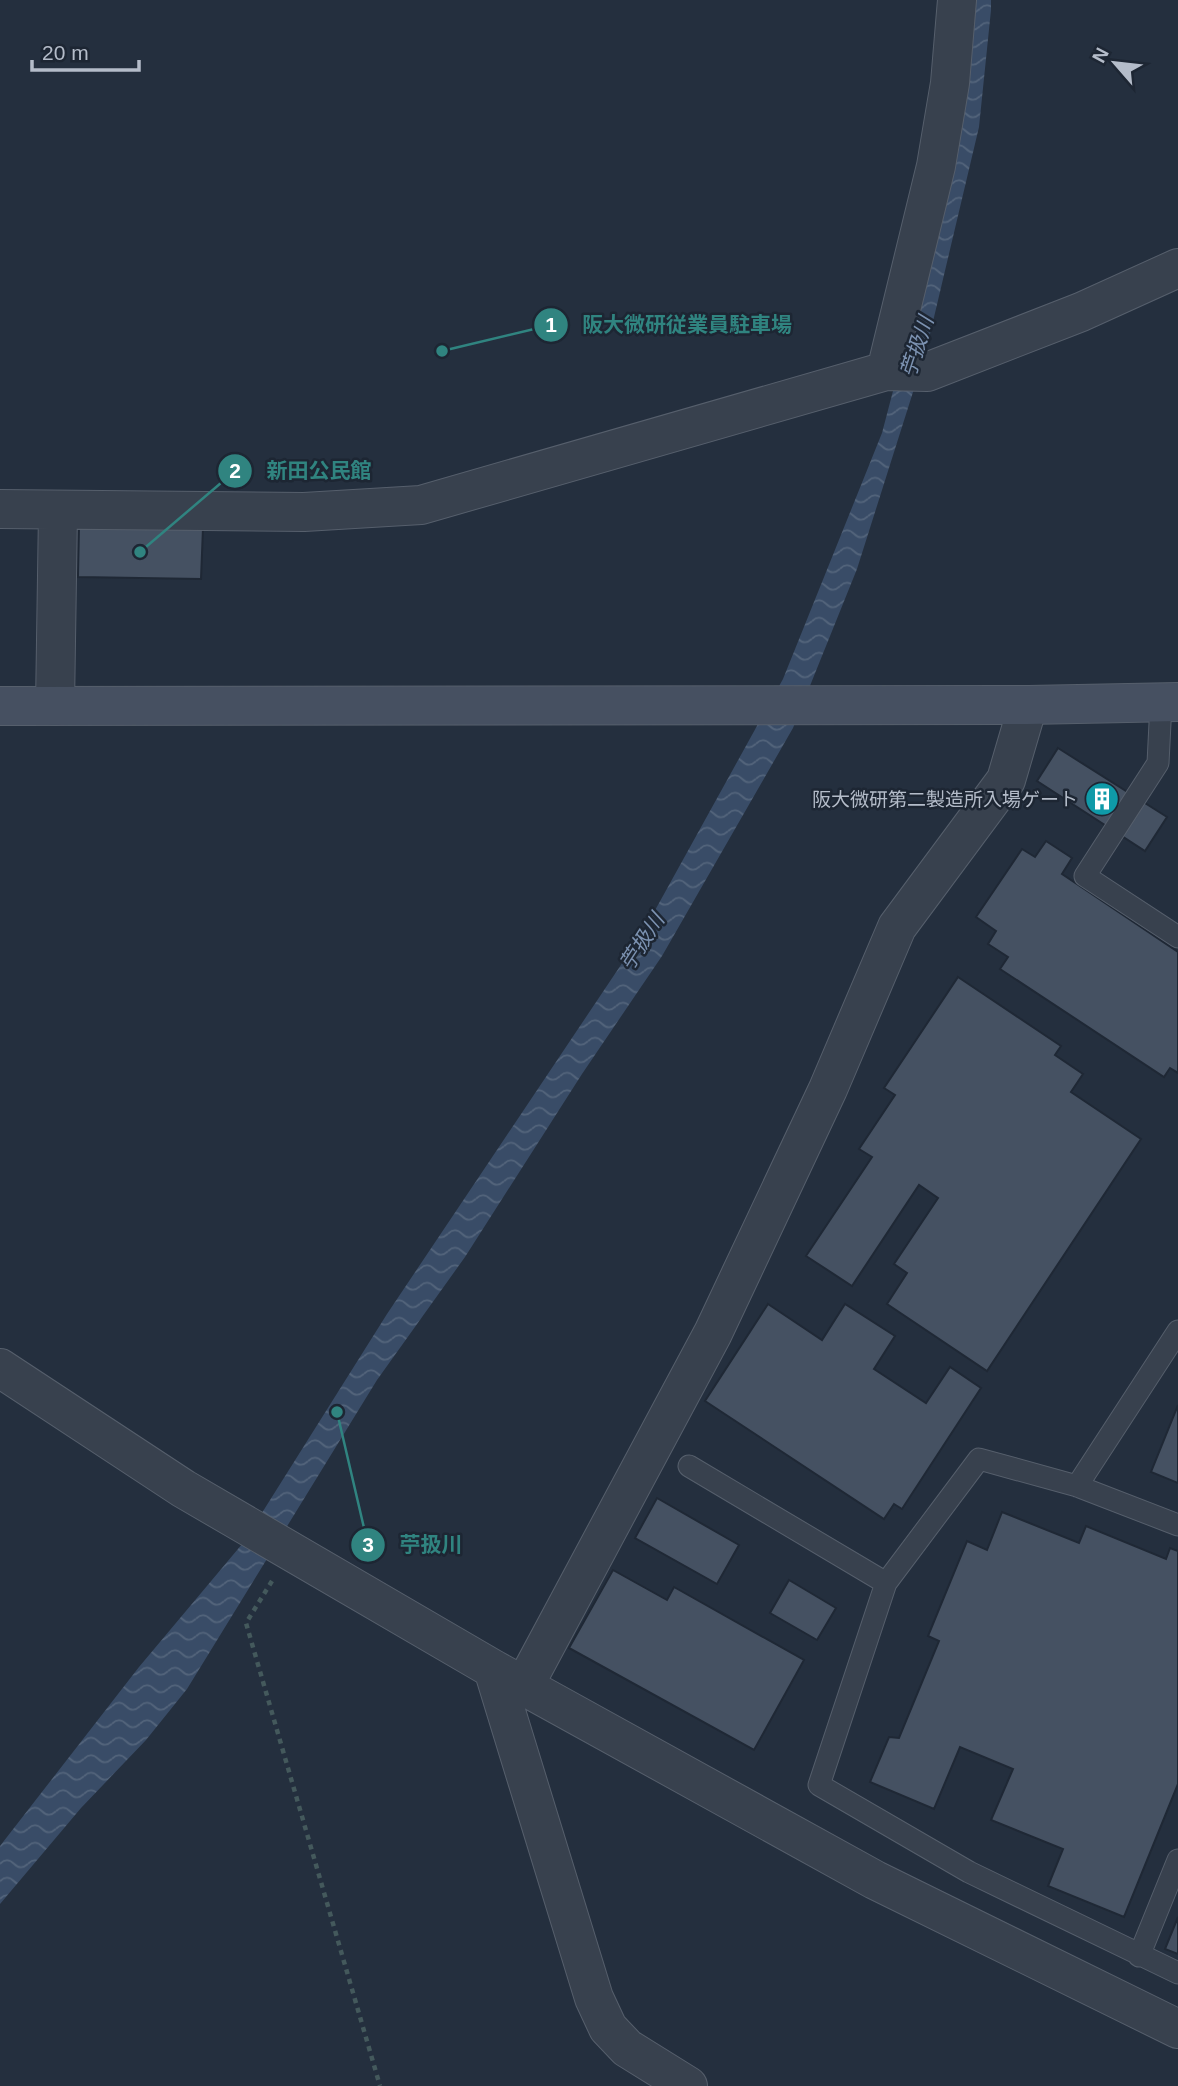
<svg xmlns="http://www.w3.org/2000/svg" width="1178" height="2086" font-family="Helvetica,'Noto Sans JP',sans-serif">
  <style>
    .water { fill: url(#water-waves) }
    .building { fill: #455162; stroke: #1f2835; stroke-width: 2 }
    .lines { fill: none; stroke-linecap: round; stroke-linejoin: round }
    .lane-casing { stroke: #565f6c; stroke-width: 23 }
    .street-casing { stroke: #565f6c; stroke-width: 40 }
    .secondary-casing { stroke: #565f6c; stroke-width: 40 }
    .path { stroke: #44595c; stroke-width: 4.5; stroke-dasharray: 5 5; stroke-linecap: butt }
    .lane { stroke: #38414e; stroke-width: 21 }
    .street { stroke: #38414e; stroke-width: 38 }
    .secondary { stroke: #465061; stroke-width: 38 }
    .labels { text-anchor: middle; stroke-width: 5; stroke-linejoin: round; paint-order: stroke }
    .poi-label { font-size: 19px; fill: #b4bcc9; stroke: #1d2633; text-anchor: end }
    .water-label { font-size: 21px; font-style: italic; fill: #7c92b1; stroke: #1d2633 }
    .leader { fill: none; stroke: #308480; stroke-width: 2.5 }
    .callout-dot { fill: #308480; stroke: #1d2633; stroke-width: 2.5 }
    .mark-label { font-size: 21px; text-anchor: middle; font-weight: bold; fill: #fff }
    .callout-label { font-size: 21px; text-anchor: middle; font-weight: bold; fill: #308480; stroke: #1d2633; stroke-width: 5; stroke-linejoin: round; paint-order: stroke }
  </style>
  <defs>
    <pattern id="water-waves" width="16" height="10" patternUnits="userSpaceOnUse" patternTransform="scale(1.75)"><rect width="16" height="10" fill="#394c67"/><path d="M0 5q4-4 8 0t8 0" fill="none" stroke="#53647b"/></pattern>
  </defs>
  <rect width="100%" height="100%" fill="#242f3e"/>
  <path class="water" d="M971,0H991V10L979,127L926,351L857,569L793,728L662,956L582,1074L465,1257L377,1380L187,1689L146,1740L81,1808L0,1904V1846L139,1667L243,1543L387,1314L643,932L783,679L882,433L904,349Z"/>
  <path class="building" d="M79,526L203,528L201,579L78,577Z
    M1058,748L1167,817L1145,851L1037,781Z
    M1046,841L1072,858L1062,874L1178,952V1073L1170,1068L1164,1077L1000,969L1008,957L988,944L996,931L976,917L1022,849L1035,857Z
    M958,977L1061,1046L1055,1055L1083,1074L1071,1092L1141,1139L987,1371L887,1304L907,1273L894,1264L938,1198L919,1185L852,1286L806,1256L872,1157L859,1149L895,1095L884,1088Z
    M768,1304L822,1340L845,1304L895,1336L874,1369L926,1403L950,1367L981,1388L902,1509L894,1504L884,1519L705,1401Z
    M1178,1405V1483L1151,1472Z
    M657,1498L739,1545L717,1584L635,1538Z
    M1002,1512L1079,1543L1086,1526L1166,1559L1170,1548L1178,1551V1784L1124,1917L1048,1886L1063,1849L991,1820L1013,1769L960,1747L934,1809L870,1782L889,1737L899,1738L939,1641L928,1636L967,1541L987,1550Z
    M613,1570L667,1600L674,1587L804,1660L754,1750L569,1648Z
    M789,1580L836,1608L817,1640L770,1613Z
    M1178,1917V1954L1165,1949Z"/>
  <g class="lines">
    <g class="lane-casing">
      <path id="lane" d="M1161,703L1158,763L1085,876L1178,937
        M689,1466L886,1583
        M1077,1486L1178,1331
        M1178,1525L1077,1486L979,1459L886,1583L819,1785L969,1872L1178,1973
        M1139,1956L1178,1860"/>
    </g>
    <g class="street-casing">
      <path id="street" d="M886,371L936,166L950,83L957,0
        M0,509L304,512L421,505L886,371L927,372L1081,312L1178,268
        M55,706L58,511
        M0,1368L184,1489L493,1669L875,1880L1178,2029
        M493,1669L594,1998L608,2028L627,2048L688,2086
        M524,1686L713,1333L828,1089L897,927L1006,780L1028,705"/>
    </g>
    <g class="secondary-casing">
      <path id="secondary" d="M0,706L1028,705L1178,702"/>
    </g>
    <path class="path" d="M272,1581L246,1623L380,2086"/>
    <use href="#lane" class="lane"/>
    <use href="#street" class="street"/>
    <use href="#secondary" class="secondary"/>
  </g>
  <defs>
    <g id="building-disc" transform="scale(1.75)"><circle r="9.5" fill="#0f9aa8" stroke="#1d2633"/><path d="M-4-6H4V6H1V3H-1V6H-4ZM-2.5-4.3h1.7v1.8h-1.7ZM.8-4.3h1.7v1.8H.8ZM-2.5-1h1.7V.8h-1.7ZM.8-1h1.7V.8H.8Z" fill="#fff"/></g>
  </defs>
  <g fill-rule="evenodd">
    <use href="#building-disc" x="1102" y="799"/>
  </g>
  <g class="labels">
    <g class="poi-label">
      <text x="1078" y="806">阪大微研第二製造所入場ゲート</text>
    </g>
    <g class="water-label">
      <text transform="translate(917 347) rotate(-72)" y="7">苧扱川</text>
      <text transform="translate(642 942) rotate(-57)" y="7">苧扱川</text>
    </g>
  </g>
  <path class="leader" d="M442 351L551 325M140 552L235 471M337 1412L368 1545"/>
  <g class="callout-dot">
    <circle cx="442" cy="351" r="7"/>
    <circle cx="140" cy="552" r="7"/>
    <circle cx="337" cy="1412" r="7"/>
    <circle cx="551" cy="325" r="18"/>
    <circle cx="235" cy="471" r="18"/>
    <circle cx="368" cy="1545" r="18"/>
  </g>
  <g class="mark-label">
    <text x="551" y="332">1</text>
    <text x="235" y="478">2</text>
    <text x="368" y="1552">3</text>
  </g>
  <g class="callout-label">
    <text x="687" y="332">阪大微研従業員駐車場</text>
    <text x="319" y="478">新田公民館</text>
    <text x="431" y="1552">苧扱川</text>
  </g>
  <g transform="translate(1115 63) rotate(298)" stroke="#1d2633" stroke-width="5" paint-order="stroke">
  <path d="M0-5L12 26L0 18L-12 26Z" fill="#b4bcc9"/>
  <text y="-10" font-size="19" font-weight="bold" text-anchor="middle" fill="#b4bcc9">N</text>
  </g>
  <path d="M32 60v10h107v-10" fill="none" stroke="#b4bcc9" stroke-width="3.5"/>
  <text x="42" y="60" font-size="21" fill="#b4bcc9" stroke="#1d2633" stroke-width="5" paint-order="stroke">20 m</text>
</svg>
